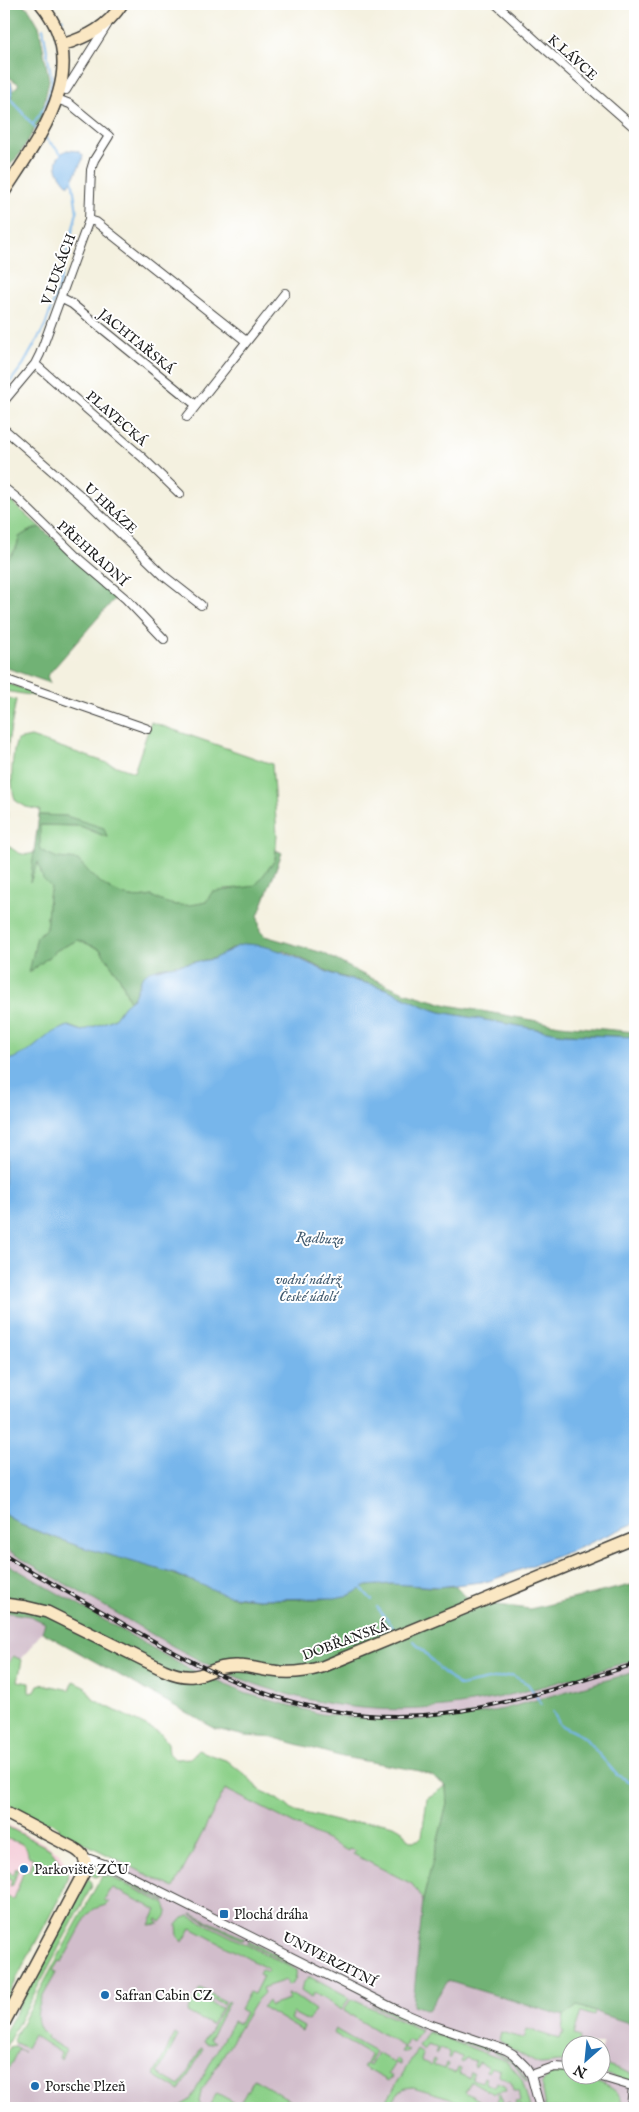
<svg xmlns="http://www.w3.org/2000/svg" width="639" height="2112" font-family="'IM FELL English',serif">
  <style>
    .built { fill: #f5cfda }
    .industrial { fill: #d1bdcb; fill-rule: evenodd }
    .green { fill: #8cd089; stroke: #547652 }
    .forest { fill: #71b275; stroke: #466748 }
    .water { fill: #77b6eb; stroke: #4a6984 }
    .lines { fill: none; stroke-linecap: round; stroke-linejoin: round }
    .stream { stroke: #77b6eb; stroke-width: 2 }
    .street-casing { stroke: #3c3c39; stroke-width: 10 }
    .secondary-casing { stroke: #3c3c39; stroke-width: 14 }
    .street { stroke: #fff; stroke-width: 8 }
    .secondary { stroke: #fae7c3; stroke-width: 11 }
    .rail-casing { stroke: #1c1c1c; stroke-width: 4 }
    .rail { stroke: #fff; stroke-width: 2; stroke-dasharray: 5.5; stroke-linecap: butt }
    .poi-dot { fill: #1f6fb2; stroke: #fff; stroke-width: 2 }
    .labels { text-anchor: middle; stroke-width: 4; stroke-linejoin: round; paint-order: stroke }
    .street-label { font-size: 14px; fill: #1c1c1c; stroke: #fff }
    .poi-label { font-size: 14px; fill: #1c1c1c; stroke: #fff; text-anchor: start }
    .water-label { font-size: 15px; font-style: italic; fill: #405a6f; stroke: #fff }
  </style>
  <rect width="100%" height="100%" fill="#fff"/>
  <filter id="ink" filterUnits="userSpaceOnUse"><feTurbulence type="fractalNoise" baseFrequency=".02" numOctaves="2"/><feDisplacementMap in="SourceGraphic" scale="10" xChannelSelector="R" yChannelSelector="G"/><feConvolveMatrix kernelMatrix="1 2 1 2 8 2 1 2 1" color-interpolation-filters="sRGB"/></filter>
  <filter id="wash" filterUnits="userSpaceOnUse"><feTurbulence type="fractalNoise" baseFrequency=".0096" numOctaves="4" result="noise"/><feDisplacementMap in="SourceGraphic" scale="20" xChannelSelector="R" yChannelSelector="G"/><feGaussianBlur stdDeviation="1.12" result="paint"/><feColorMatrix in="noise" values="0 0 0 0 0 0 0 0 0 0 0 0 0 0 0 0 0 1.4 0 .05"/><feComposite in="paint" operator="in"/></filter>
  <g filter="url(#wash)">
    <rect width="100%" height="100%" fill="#f4f1e0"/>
    <path class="built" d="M4,1823L49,1846L59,1853L66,1866L74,1869L4,2002Z"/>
    <path class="industrial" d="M4,1548L193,1657L214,1668L323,1703L389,1710L433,1709L501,1697L635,1660V1672L504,1709L455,1718L389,1721L321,1714L247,1694L187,1668L4,1562Z
      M4,1612L30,1616L45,1623L42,1632L4,1682Z
      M225,1788L347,1851L349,1848L355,1851L354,1854L412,1884L423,1900L413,2005L428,2010L448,1981L563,2016L577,2006L635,2025V2108H4V2064L115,1858L174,1888ZM572,2044H602V2074H572Z"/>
    <path class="green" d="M4,495L40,527L27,532L19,537C18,548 12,555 4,562Z
      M4,682L34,693L36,696L4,691Z
      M4,697L16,700L7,749V845C17,852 23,858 35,852L31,879L38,861L51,887L49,896L46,929L30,972L57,950L78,940L100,949L120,978L130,1002L124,1005L114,1019L82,1031L68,1026C51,1033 45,1041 31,1050C20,1057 10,1058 4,1071Z
      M151,722L272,764L277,835L275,860L255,887L225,889L206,902L189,906L164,904L152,896C120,904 97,882 78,860L57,858L40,850L39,825L80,826L107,837L66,816L39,815L40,810L26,807L16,801C9,789 12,752 17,740L31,737L134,772Z
      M13,1656L22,1660L18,1681L29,1683V1692L35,1691L38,1685L42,1684L70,1690L74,1681L85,1686L94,1700L160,1733L168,1743L169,1753L175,1759L190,1758L198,1750L228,1761L251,1780L257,1788L284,1803L292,1810L344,1823L380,1822L394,1825L401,1829L407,1838L412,1841L418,1840L422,1836L427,1798L446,1786L447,1804L423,1900L412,1884L353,1854L355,1851L349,1849L348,1851L225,1789L174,1888L58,1830L59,1827L49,1822L47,1825L4,1803V1669Z
      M4,1825L50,1849L62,1866L69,1872L62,1893L4,2002V1896L14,1899L24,1870L29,1871L33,1858L28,1856C28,1842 15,1842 4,1838Z
      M16,1867L18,1869L13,1885L10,1886L12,1879L4,1876V1870L14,1874Z
      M97,1870L110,1871L166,1901L165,1902L108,1873H104L95,1877L90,1874Z
      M102,1876H109L165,1904C169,1912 167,1916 161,1922L157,1919L156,1920L159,1924L150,1925L157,1910L113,1888L109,1891L104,1900L109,1902L107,1905L94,1909L87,1916L62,1962L59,1961L53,1971L56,1973C46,1993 25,2017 47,2036L46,2038L66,2050L61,2059L59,2058L61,2053L33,2035L26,2048L14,2042L13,2040Z
      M88,1878L92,1882V1886L4,2050V2034Z
      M192,1914H194L245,1939L242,1940Z
      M190,1916L296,1970C297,1977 295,1982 288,1985L286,1980L262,1988L264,1993L256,2001L201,2092L199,2102L202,2108H177L190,2100L233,2021L239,2024L245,2012L240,2009L249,1992L254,1994L263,1976L259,1974L261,1969L267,1972L268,1969L191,1928L183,1942L178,1937L177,1925L183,1918Z
      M248,1941L291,1962L295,1967L249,1944Z
      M310,1977L349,1998L342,2010L314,1993L311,1998L301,1991L303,1983Z
      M200,1988L224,2001L223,2004L212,1999L210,2003L221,2008L211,2025L187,2012Z
      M287,1994L295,1996L315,2010L308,2021L293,2013L290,2019L304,2027L302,2031L262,2007L268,2001L270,2006L289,2000Z
      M351,1999L421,2030L413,2043L408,2040L404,2048L409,2050L406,2052H401L404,2047L344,2011Z
      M227,2001L229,2002L210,2039L215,2042L208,2044L204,2042Z
      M371,2005C383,2008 414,2019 422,2028Z
      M577,2006L595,2012L594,2016L581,2012L574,2035L580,2037L579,2044H572L571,2063C560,2060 551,2064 540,2064C535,2064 503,2043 499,2040L501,2032L524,2039L527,2029L559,2039L561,2034H563L564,2032L562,2031L564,2016Z
      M335,2029L375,2052L368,2063L366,2062L370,2055L333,2033Z
      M434,2030L439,2031L490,2049L488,2051L430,2031Z
      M428,2032L506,2061L522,2079L530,2108H522L521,2104L516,2105L515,2102L520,2101L518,2091H513L511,2082L499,2075L500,2070L491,2067L489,2072L486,2071L487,2066L478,2062L476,2067L474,2066L475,2061L465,2058L463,2063L461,2062L462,2057L452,2053L450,2058H448L449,2052L439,2049L437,2054L435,2053L437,2048L427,2045L424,2051L419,2047Z
      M175,2034L178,2036L158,2073L180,2086L201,2048L203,2049L180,2091L154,2075Z
      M13,2046L24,2052L18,2050L4,2078V2058L10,2047Z
      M417,2050L423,2054L421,2061L431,2065L433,2059L435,2060L434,2065L444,2069L446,2063L448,2064L446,2070L456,2073L458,2068L461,2069L459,2074L469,2078L471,2072L474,2073L472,2079L482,2082L484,2077L487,2078L485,2083L495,2087L497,2082L504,2085L506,2090L496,2092L494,2094L471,2081L465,2092L493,2108L499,2098L497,2094H501L503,2104L509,2103V2106L504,2108H469L450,2098L413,2087L405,2088L398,2093L388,2108H382Z
      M493,2050L514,2062L528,2081H526L513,2063L494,2053Z
      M377,2053L394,2063L397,2058L400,2061V2065L395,2063L388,2074L393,2077L388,2081L363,2067L366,2063L370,2065Z
      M602,2063L635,2075V2083L602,2073Z
      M560,2073C574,2075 608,2082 617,2093C621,2098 622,2103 624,2108H545L541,2084L550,2075Z
      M254,2079L304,2108H214L210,2104L217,2093L239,2105Z"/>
    <path class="forest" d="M4,4H22L29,9L39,26L49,80L41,118L20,154L7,168H4V101L11,98L13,91L19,84L4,74Z
      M40,527L117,596L47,676L50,683L4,667V562C12,555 18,549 19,537L27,532Z
      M39,815L66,816L104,828L107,837L80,826L40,825V850L57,858L78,860C97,882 120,904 152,896C169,907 186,907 206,902L212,892L255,886L275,860L276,850L282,853L258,916L260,931L265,936L323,953L362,974L404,992L448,1005L560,1025L635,1032V1037L564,1034L440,1012L422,1006L385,988L336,975L285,951L232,948L217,958L158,968L142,977L138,990L130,1002L120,978L100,949L78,940L57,950L29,973L37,936L46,929L49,896L51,887L43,879L38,862L30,882Z
      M4,1514L21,1525L78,1546L160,1569L234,1597L258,1599H320L350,1595L365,1586L376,1585L399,1584L430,1587L456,1586L467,1598L490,1604L530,1609L635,1584V1660C569,1678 502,1702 434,1708C351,1716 266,1695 193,1657C168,1644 143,1629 118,1614C80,1592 42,1571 4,1548Z
      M4,1562L187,1668L247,1694L321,1714L389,1721L455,1718L504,1709L635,1672V2025L577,2006L564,2016L448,1981L428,2010L413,2005L423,1900L447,1804L446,1786L432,1776L420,1771L343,1757L275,1738L245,1736L216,1729L42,1632L45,1623L30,1616L4,1612Z"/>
    <path class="water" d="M4,78L11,82L13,91L11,98L4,102Z
      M67,150L78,151L83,155L82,161L70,184H67C56,172 50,159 67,150Z
      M245,944C279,945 304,963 335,975C350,981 367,982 383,988C403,995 420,1006 440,1012L564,1034L635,1037V1523L574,1550L489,1581L439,1587L391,1584L366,1586L350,1595L335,1598L258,1599L226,1595L175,1574L78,1546L21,1525L4,1514V1071L10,1060L29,1051L50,1034L68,1026L82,1031L114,1019L124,1005L134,997L142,977L149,971L170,966L213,959L238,946Z"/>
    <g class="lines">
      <path class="stream" d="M60,21L63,19
        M10,98L38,131
        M33,124L47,103L52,81L43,28
        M43,136L63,155
        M4,390L23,365L45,326L58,289L77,212L72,178
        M360,1587L372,1600
        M377,1607L394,1628
        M414,1641L443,1672L460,1686L512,1675L528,1684L542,1705
        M553,1712L560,1725L584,1737L617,1775L635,1784"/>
    </g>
  </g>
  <g filter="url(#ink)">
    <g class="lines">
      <g class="street-casing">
        <path id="street" d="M496,4L543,47L635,128
          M66,90L107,25
          M89,220L96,222L246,341
          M62,299L72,304L196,405
          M35,364L142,457L180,494
          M4,401L35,364L40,354L89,220L91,170L94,160L109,136L70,104L57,99
          M187,417L285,293
          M4,429L89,503L164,576L201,605
          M4,488L18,499L79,559L126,599L164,639
          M4,679L148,729
          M84,1857L110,1866L399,2011L429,2024L506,2050L513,2054L526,2067L531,2075L540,2108
          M592,2074L635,2087
          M531,2075L554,2067L572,2068
          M631,2108L633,2086"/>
      </g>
      <g class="secondary-casing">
        <path id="secondary" d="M62,45C88,37 107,27 122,4
          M4,192C40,136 94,68 41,4
          M4,1604L26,1607L47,1612L164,1670C203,1687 207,1664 238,1666C250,1666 261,1670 273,1671C290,1674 305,1672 322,1667L635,1538
          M4,1812L75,1849C85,1855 88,1863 83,1874L4,2023"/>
      </g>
      <use href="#street" class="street"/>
      <use href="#secondary" class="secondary"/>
      <g class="rail-casing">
        <path id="rail" d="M4,1555C40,1577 78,1598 115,1619C223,1682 316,1729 445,1713C510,1705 573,1683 635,1664"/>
      </g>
      <use href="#rail" class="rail"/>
    </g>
  </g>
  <g class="poi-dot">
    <circle cx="24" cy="1869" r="5"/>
    <rect x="219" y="1909" width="10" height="10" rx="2.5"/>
    <circle cx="105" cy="1995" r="5"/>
    <circle cx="35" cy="2086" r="5"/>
  </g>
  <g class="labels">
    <g class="street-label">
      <text transform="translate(573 57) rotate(42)" y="5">K LÁVCE</text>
      <text transform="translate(58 269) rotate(-70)" y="5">V LUKÁCH</text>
      <text transform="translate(137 341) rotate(39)" y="5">JACHTAŘSKÁ</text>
      <text transform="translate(117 418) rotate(41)" y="5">PLAVECKÁ</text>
      <text transform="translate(111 508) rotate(43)" y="5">U HRÁZE</text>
      <text transform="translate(93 553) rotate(42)" y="5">PŘEHRADNÍ</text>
      <text transform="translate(345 1640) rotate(-20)" y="5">DOBŘANSKÁ</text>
      <text transform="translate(330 1959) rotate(27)" y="5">UNIVERZITNÍ</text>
    </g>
    <g class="poi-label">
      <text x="34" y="1874">Parkoviště ZČU</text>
      <text x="234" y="1919">Plochá dráha</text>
      <text x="115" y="2000">Safran Cabin CZ</text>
      <text x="45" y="2091">Porsche Plzeň</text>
    </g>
    <g class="water-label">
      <text transform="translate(320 1238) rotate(3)" y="5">Radbuza</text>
      <text x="308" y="1284">vodní nádrž<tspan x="308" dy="17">České údolí</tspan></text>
    </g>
  </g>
  <rect width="639" height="2112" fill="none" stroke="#fff" stroke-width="20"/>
  <g transform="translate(586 2060) rotate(207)"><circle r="24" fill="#ffffff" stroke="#a4a4a4"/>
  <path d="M0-4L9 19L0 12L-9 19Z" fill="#1f6fb2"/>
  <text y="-8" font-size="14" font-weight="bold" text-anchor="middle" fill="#1c1c1c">N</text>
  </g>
</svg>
